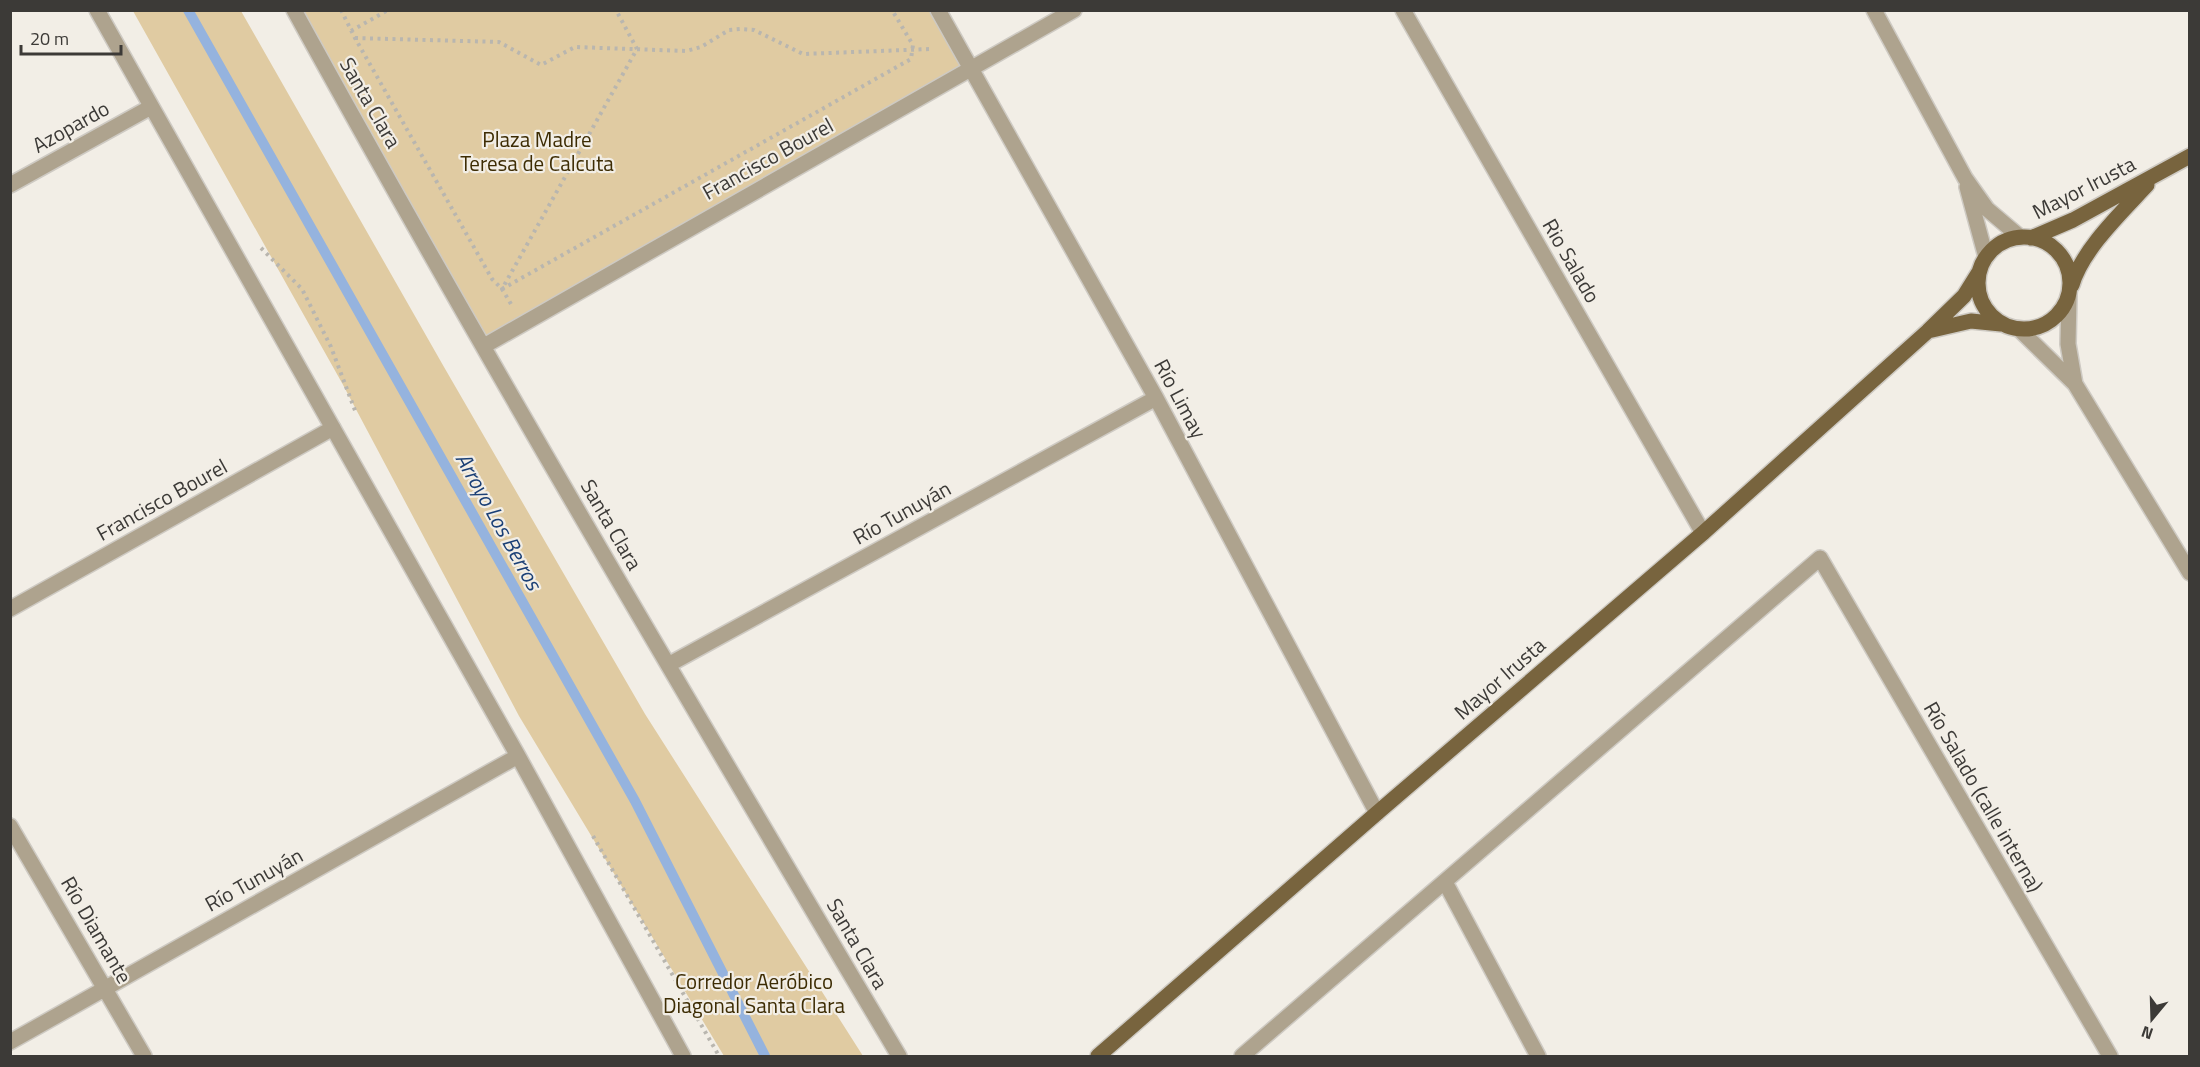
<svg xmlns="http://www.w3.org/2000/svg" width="2200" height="1067" font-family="'Titillium Web',sans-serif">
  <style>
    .green { fill: #e0cba2 }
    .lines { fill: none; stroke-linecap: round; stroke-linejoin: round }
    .stream { stroke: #95b3de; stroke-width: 10 }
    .minor-casing { stroke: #cecac3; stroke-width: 18 }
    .major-casing { stroke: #cecac3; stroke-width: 18 }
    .path { stroke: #b9b6af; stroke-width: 4; stroke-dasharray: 3 4.5; stroke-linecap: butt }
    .minor { stroke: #aea38e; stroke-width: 15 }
    .major { stroke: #78643e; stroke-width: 15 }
    .labels { text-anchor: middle; stroke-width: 4.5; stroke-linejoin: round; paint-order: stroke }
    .street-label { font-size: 21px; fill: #3c3a37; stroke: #f2eee6 }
    .park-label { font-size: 21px; fill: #3d2c03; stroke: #f2eee6 }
    .water-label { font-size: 22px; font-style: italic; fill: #1b4076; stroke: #f2eee6 }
  </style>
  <rect width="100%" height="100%" fill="#f2eee6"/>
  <path class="green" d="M133,11H241L444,367L645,714L863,1056H724L519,716L342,383Z
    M294,11H938L972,68L484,346Z"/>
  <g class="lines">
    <path class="stream" d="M188,10L635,801L765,1056"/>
    <g class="minor-casing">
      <path id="minor" d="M97,10L518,756L683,1056
        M294,10C488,363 694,710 899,1056
        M938,10L1156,398L1377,813
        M1403,10L1703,533
        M1874,10L1965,178L1987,209L2020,237
        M10,185L151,107
        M1967,187L1986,257
        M2069,296L2068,344L2075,384
        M2019,329L2075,384L2190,573
        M484,346L1074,10
        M10,609L333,428
        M668,665L1156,398
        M10,826L144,1056
        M1445,882L1538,1056
        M10,1042L518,756
        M1242,1056L1820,558L2110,1056"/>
    </g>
    <g class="major-casing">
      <path id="major" d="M1978 283a46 46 0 1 1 92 0a46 46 0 1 1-92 0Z
        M2031,238L2073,220L2190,156
        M2072,285C2082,250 2122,212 2147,185
        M1928,331L1971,321L2001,324
        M1098,1056L1377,813L1703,533L1928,331L1964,296L1979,272"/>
    </g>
    <path class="path" d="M341,10L355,38L492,279L502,289L911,59L913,45L892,10
      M351,31L388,10
      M355,38L499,42L541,65L575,47L686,51L701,47L729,30L741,29L754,30L803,54L931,49
      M261,248L302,289L331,347L356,413
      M511,304L502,289L637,49L616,10
      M593,836L719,1056"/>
    <use href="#minor" class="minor"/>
    <use href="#major" class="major"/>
  </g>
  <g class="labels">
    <g class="street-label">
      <text transform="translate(370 103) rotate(60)" y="7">Santa Clara</text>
      <text transform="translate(71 127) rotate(-29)" y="7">Azopardo</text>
      <text transform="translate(768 159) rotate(-29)" y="7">Francisco Bourel</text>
      <text transform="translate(2084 188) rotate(-27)" y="7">Mayor Irusta</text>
      <text transform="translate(1571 261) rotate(60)" y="7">Rio Salado</text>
      <text transform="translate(1180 399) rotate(62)" y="7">Río Limay</text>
      <text transform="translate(162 500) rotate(-29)" y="7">Francisco Bourel</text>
      <text transform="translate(902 513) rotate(-29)" y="7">Río Tunuyán</text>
      <text transform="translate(611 525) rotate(60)" y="7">Santa Clara</text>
      <text transform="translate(1500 679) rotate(-41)" y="7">Mayor Irusta</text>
      <text transform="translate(1983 797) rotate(60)" y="7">Río Salado (calle interna)</text>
      <text transform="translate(254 880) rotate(-29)" y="7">Río Tunuyán</text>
      <text transform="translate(96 930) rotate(60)" y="7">Río Diamante</text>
      <text transform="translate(857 944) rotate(60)" y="7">Santa Clara</text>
    </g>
    <g class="park-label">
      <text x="537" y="147">Plaza Madre<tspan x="537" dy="24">Teresa de Calcuta</tspan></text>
      <text x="754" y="989">Corredor Aeróbico<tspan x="754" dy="24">Diagonal Santa Clara</tspan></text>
    </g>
    <g class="water-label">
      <text transform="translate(499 521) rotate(61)" y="8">Arroyo Los Berros</text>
    </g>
  </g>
  <rect width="2200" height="1067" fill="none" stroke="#3c3a37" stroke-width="24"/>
  <g transform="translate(2152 1019) rotate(199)" stroke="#f2eee6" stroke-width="4.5" paint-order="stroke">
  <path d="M0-4.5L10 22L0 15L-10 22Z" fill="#3c3a37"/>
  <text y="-9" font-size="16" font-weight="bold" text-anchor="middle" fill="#3c3a37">N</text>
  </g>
  <path d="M21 45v9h100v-9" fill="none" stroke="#3c3a37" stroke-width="3"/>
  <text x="30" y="45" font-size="18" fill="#3c3a37" stroke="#f2eee6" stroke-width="4.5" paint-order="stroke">20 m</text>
</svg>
